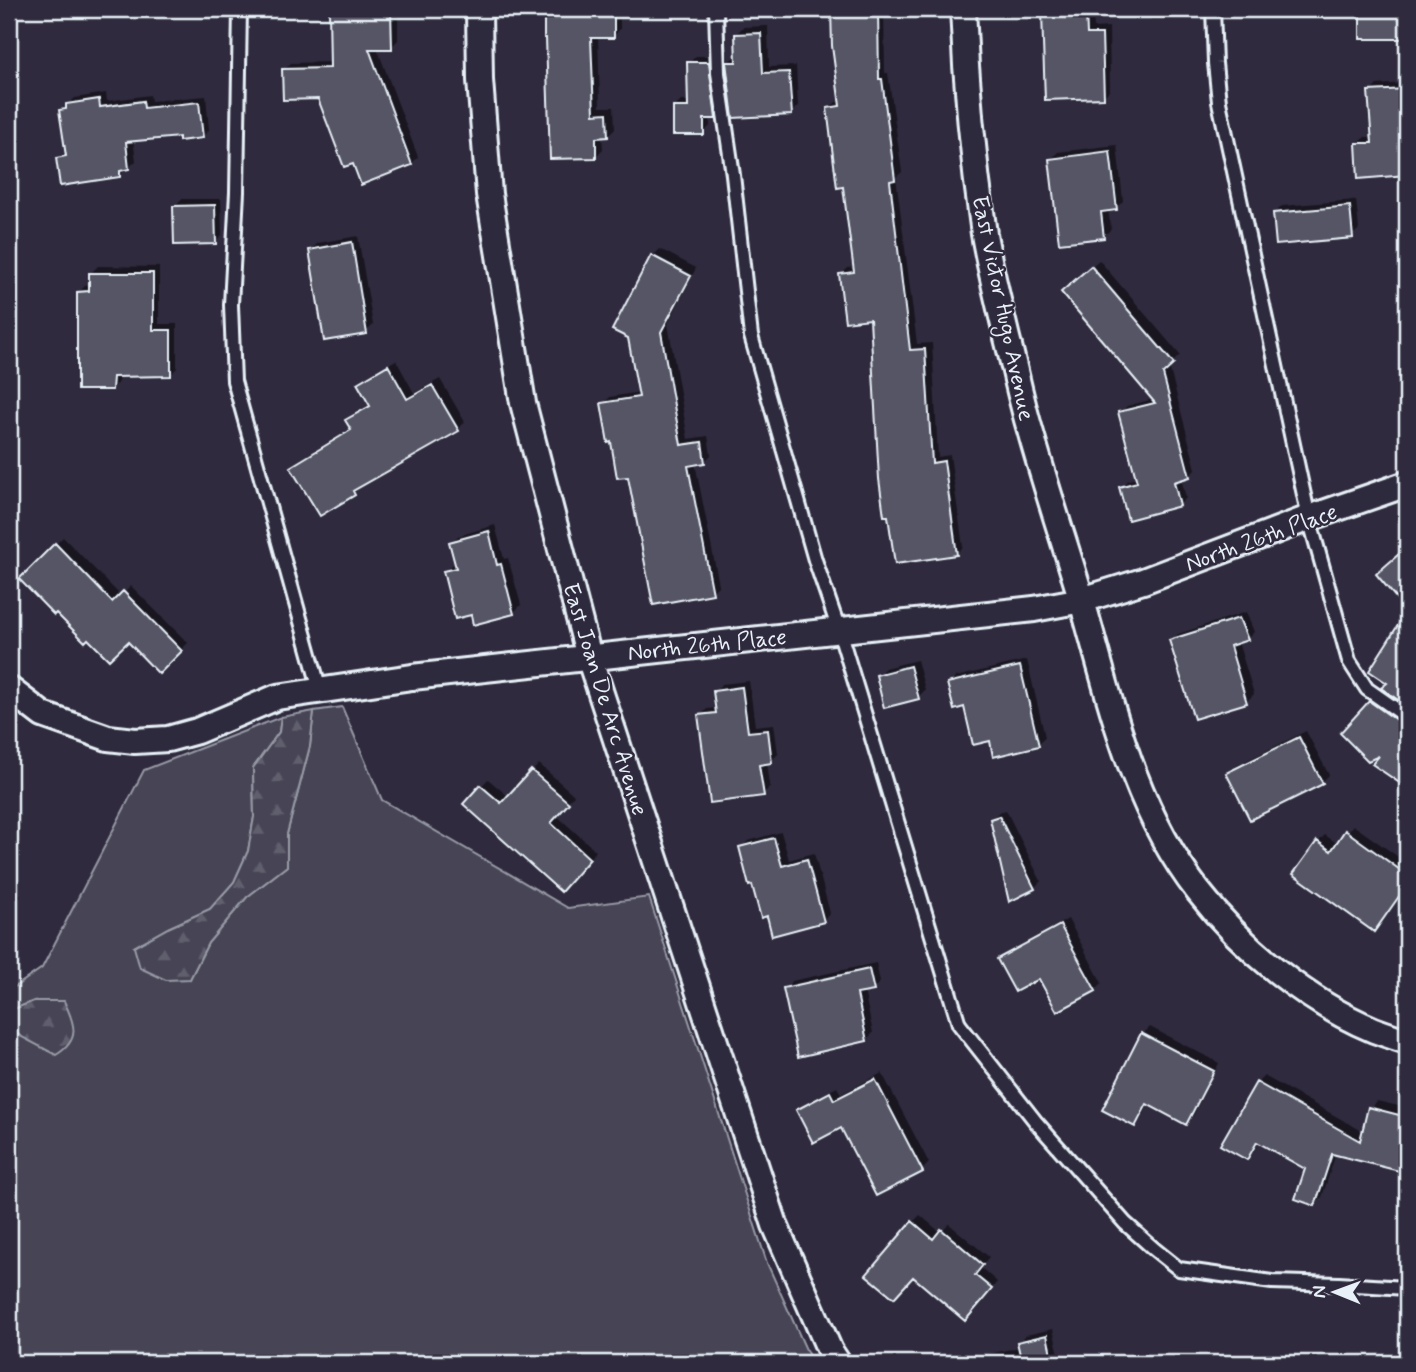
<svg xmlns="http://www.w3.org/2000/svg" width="1416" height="1372" font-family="Mynerve,sans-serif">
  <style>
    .green { fill: #464455; stroke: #979aa6; stroke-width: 2 }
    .forest { fill: url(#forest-firs); stroke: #979aa6; stroke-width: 2 }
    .shadow { fill: #0007 }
    .building { fill: #575565; stroke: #e8f1f8; stroke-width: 2 }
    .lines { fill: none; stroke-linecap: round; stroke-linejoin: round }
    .lane-casing { stroke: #e8f1f8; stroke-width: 18 }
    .street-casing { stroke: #e8f1f8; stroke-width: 30 }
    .lane { stroke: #2f2a3d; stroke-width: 12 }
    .street { stroke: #2f2a3d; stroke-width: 24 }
    .labels { text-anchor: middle; stroke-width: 5; stroke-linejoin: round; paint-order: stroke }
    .street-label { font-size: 23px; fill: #e8f1f8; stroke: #2f2a3d }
  </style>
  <defs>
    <pattern id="forest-firs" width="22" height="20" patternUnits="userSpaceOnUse" patternTransform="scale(1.75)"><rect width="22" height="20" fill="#464455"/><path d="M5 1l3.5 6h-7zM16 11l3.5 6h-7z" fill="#615f6e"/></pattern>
  </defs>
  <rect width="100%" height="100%" fill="#2f2a3d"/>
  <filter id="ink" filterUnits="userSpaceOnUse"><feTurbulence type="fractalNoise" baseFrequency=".0143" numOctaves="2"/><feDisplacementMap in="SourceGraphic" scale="14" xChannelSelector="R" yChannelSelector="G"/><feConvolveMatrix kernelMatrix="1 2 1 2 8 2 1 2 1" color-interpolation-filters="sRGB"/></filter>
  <g filter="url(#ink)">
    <path class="green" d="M342,707L382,800L568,908L649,897L767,1263L812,1363H9V1025L20,1036L34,1001L9,1011V991L42,968L144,770L281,717L279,732L253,768L254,817L248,851L234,882L210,909L168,928L134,947L190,979L208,943L247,897L287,866V834L310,746L314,711Z"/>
    <path class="forest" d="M314,711L310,746L287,834V866L247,897L208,943L190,979L166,980L140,968L134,947L168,928L210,909L234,882L248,851L254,817L253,768L279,732L281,717Z
      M34,1001H64C75,1024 81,1040 56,1055L20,1036L9,1025V1011Z"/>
    <path class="shadow" d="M120,9H147L141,14H120Z
      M331,9H398V40L391,47L377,48L418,157L411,164L354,162L319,98L284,70L291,63L332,62Z
      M546,9H620V29L613,37L598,36L600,107H614L615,129L608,136H602L603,149L596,156L546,36Z
      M832,9H884L885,73H888L902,172L896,177L917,344L932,343L938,457L950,455L963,547L956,554L871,317L841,275L848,268L855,267L844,185L829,109L836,102L841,101L833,46Z
      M1050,9H1093L1094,28L1109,27L1110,90L1103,97L1044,14Z
      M1151,9H1202L1203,12L1195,19L1151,20Z
      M768,26L769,67L796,66L798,106L791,113L728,62L737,55L736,34L743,27Z
      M696,56H715L722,110L715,117H710V126L703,133L674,108L681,101H690L689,63Z
      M1407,83V283H1406L1400,174L1358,144L1365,137H1373L1370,92L1377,85Z
      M106,93L107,101L150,95L151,101L206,96L209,130L202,137L181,135L133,139L136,161L120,175L58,158L67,151L61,111L75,98Z
      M1117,145L1123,201L1116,208L1108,210L1111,229L1104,236L1051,159L1058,152Z
      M182,199H221L222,235L215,242L175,206Z
      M1356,200L1359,229L1352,236L1275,213L1282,206Z
      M358,236L373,325L366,332L311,250L318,243Z
      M660,249L696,268L668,324L688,439L708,436L711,455L704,462L695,463L719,585L712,592L629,475L603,404L610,397L640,392L653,256Z
      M1099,260L1180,355L1169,366L1196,469L1189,476L1181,478L1186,498L1179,505L1121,487L1128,480L1138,478L1120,413L1127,406L1154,399L1070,285Z
      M98,266L159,267V324H177V368L170,375L119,376V382L112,389L79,292L86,285H91V273Z
      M396,360L414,393L440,379L465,422L458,429L361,486L354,493L293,467L300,460L352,428L348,420L355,413L371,404L359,384L366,377Z
      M495,525L504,559L508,558L521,605L514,612H472L445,572L452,565L457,564L451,543L458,536Z
      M63,537L121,596L131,586L188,643L159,671L128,639L56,610L21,579Z
      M1246,612L1254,632L1247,639L1238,642L1254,694L1247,701L1196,717L1171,641L1178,634Z
      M917,660L925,690L918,697L878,675L885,668Z
      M1027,660L1045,737L1038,744L991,739L949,684L956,677Z
      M749,681L755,726L774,724L778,754L771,761L767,762L770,787L763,794L700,716L707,709L717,708L715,691L722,684Z
      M1378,696L1402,713L1395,722L1407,730V786L1375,764L1384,751L1342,733Z
      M1306,731L1329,775L1322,782L1229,773L1236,766Z
      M539,764L574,795L556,815L596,851L568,882L466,803L488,779L509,797Z
      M1006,810L1041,881L1034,888L992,819L999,812Z
      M1353,825L1407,863V885L1381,922L1318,842L1325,835L1338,844Z
      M781,832L789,860L814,853L830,913L823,921L768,914L741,848L748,841Z
      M9,887L21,896L9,911Z
      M1068,919L1102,983L1095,990L999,960L1006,953Z
      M876,963L880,982L873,989L864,991L873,1033L866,1040L785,989L792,981Z
      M1150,1027L1219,1063L1193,1116L1186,1122L1149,1103L1142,1118L1135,1125L1143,1034Z
      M882,1073L929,1163L922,1170L841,1125L798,1111L805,1104L837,1087L841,1094Z
      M1264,1076L1364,1132L1370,1108L1377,1101L1407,1108V1171L1336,1153L1322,1197L1315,1204L1307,1168L1259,1141L1254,1151L1247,1158L1257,1083Z
      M920,1215L941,1233L949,1224L989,1257L980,1267L997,1282L972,1312L913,1275V1222Z
      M1053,1329L1061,1363H958L962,1360L1020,1347L1019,1342L1026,1335Z"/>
    <path class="building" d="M329,9H391L392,49H369L412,165L361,185L353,164L344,167L318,99L283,100L282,69L330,68Z
      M544,9H614V38H591L594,114L607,113L608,137L596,138V158L550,159L546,38H544Z
      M831,9H878L879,79H882L895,180L890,181L910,350L925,349L932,463L944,461L957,555L895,564L888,516H884L879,479L870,319L845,322L839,274L854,272L843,187L837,188L827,108L840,106L832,46Z
      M1360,9H1407V39H1360Z
      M1086,12L1087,34H1102L1104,98L1045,100L1042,13Z
      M761,33L763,73L789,72L792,115L733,118L726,62H736L735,34Z
      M687,62H709L716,119H704V135H673V107H688Z
      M1407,89V175L1358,179L1356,143H1372L1368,91Z
      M99,99L100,107L143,101L144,108L199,102L203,138L179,141V137L126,142L129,169L120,171V177L60,186L56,158L66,156L59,110L66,109V104Z
      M1110,151L1117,210L1101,212L1104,238L1059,243L1049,159Z
      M215,205L216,244L174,245L173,206Z
      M1350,206L1353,238L1276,245L1273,213Z
      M352,242L367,334L324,341L309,250Z
      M651,255L691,276L661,332L681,445L702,442L705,463L688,466L713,594L653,605L628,477L617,478L611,442L608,443L601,403L639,397L628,338L612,330Z
      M1091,266L1174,364L1163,374L1190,477L1174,482L1180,506L1128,520L1119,487L1137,482L1118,412L1155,403L1061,292Z
      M89,273H153V330H171V376L113,377L112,390H77V292L89,291Z
      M388,365L407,399L432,385L459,431L353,491L355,495L320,516L290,467L351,430L345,420L370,406L357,383Z
      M489,531L497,565L501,564L514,614L473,625L471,615L455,619L443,571L456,568L449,542Z
      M55,543L112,602L123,591L182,651L159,674L128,642L109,660L88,639L85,642L56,613L54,615L19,579Z
      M1407,547V611L1376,574Z
      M1407,611V706L1381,688L1387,683L1369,671Z
      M1239,618L1248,640L1230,646L1247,703L1194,719L1169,640Z
      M910,666L919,699L884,708L876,675Z
      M1020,666L1039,746L993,757L990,741L973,745L964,707L954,710L947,683Z
      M742,687L748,732L768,730L772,763L759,765L764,796L710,803L698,715L716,713L713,691Z
      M1369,701L1402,724L1407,726V788L1372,764L1379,756L1368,761L1340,733Z
      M1299,737L1323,784L1250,820L1226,773Z
      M531,770L569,803L551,823L590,859L561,892L463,804L480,785L501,803Z
      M999,816L1035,889L1009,902L990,819Z
      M1345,830L1407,875V885L1374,932L1293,874L1317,841L1331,851Z
      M774,838L782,866L807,859L824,922L772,936L767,916L761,918L752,885L749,886L739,847Z
      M1060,925L1096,991L1057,1012L1039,979L1015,992L997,959Z
      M869,969L874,991L857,994L867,1041L798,1057L783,988Z
      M1141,1033L1214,1071L1186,1125L1147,1104L1135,1127L1102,1110Z
      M875,1079L923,1172L876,1196L841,1128L813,1143L796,1110L830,1092L834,1100Z
      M1256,1082L1360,1141L1368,1107L1407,1117V1173L1332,1154L1315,1206L1295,1199L1305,1169L1257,1142L1247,1160L1220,1145Z
      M912,1221L933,1239L941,1229L983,1265L975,1275L992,1289L965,1321L913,1277L894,1298L866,1275Z
      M1047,1335L1053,1363H1022L1017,1342Z"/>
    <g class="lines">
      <g class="lane-casing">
        <path id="lane" d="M240,9L237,192L231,305L234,381L320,690
          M716,9L718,73L733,175L751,336L815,560L839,630L959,1024L1036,1122L1125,1223L1154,1249L1179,1269L1272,1282L1339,1284L1407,1288
          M1213,9L1215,63L1219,102L1309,518L1349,661L1367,689L1407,717"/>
      </g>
      <g class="street-casing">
        <path id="street" d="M479,9L480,80L489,194L523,403L589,657L775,1225L830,1351L838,1363
          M963,9C966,84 973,159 984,234C990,269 999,304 1007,338C1015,369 1021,400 1030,430C1046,488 1065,544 1082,601C1111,702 1132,806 1198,891C1242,948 1307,1002 1374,1030C1385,1034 1396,1038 1407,1041
          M9,689L43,715L108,738L135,741L168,739L197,731L277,697L412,677L1034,609L1082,600L1143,581L1309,518L1407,484"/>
      </g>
      <use href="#lane" class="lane"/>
      <use href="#street" class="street"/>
    </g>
  </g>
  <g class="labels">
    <g class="street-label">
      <text transform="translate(1004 308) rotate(78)" y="8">East Victor Hugo Avenue</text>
      <text transform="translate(1261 537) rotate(-20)" y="8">North 26th Place</text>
      <text transform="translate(707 644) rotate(-6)" y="8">North 26th Place</text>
      <text transform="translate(606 699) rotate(73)" y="8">East Joan De Arc Avenue</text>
    </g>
  </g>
  <rect width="1416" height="1372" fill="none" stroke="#2f2a3d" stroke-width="35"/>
  <rect x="18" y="18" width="1381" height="1337" fill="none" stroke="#e8f1f8" stroke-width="2.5" filter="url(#ink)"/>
  <g transform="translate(1335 1292) rotate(271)" stroke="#2f2a3d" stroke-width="5" paint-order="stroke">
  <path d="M0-5L12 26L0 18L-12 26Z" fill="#e8f1f8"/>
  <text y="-10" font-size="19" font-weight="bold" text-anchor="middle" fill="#e8f1f8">N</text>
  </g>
</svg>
